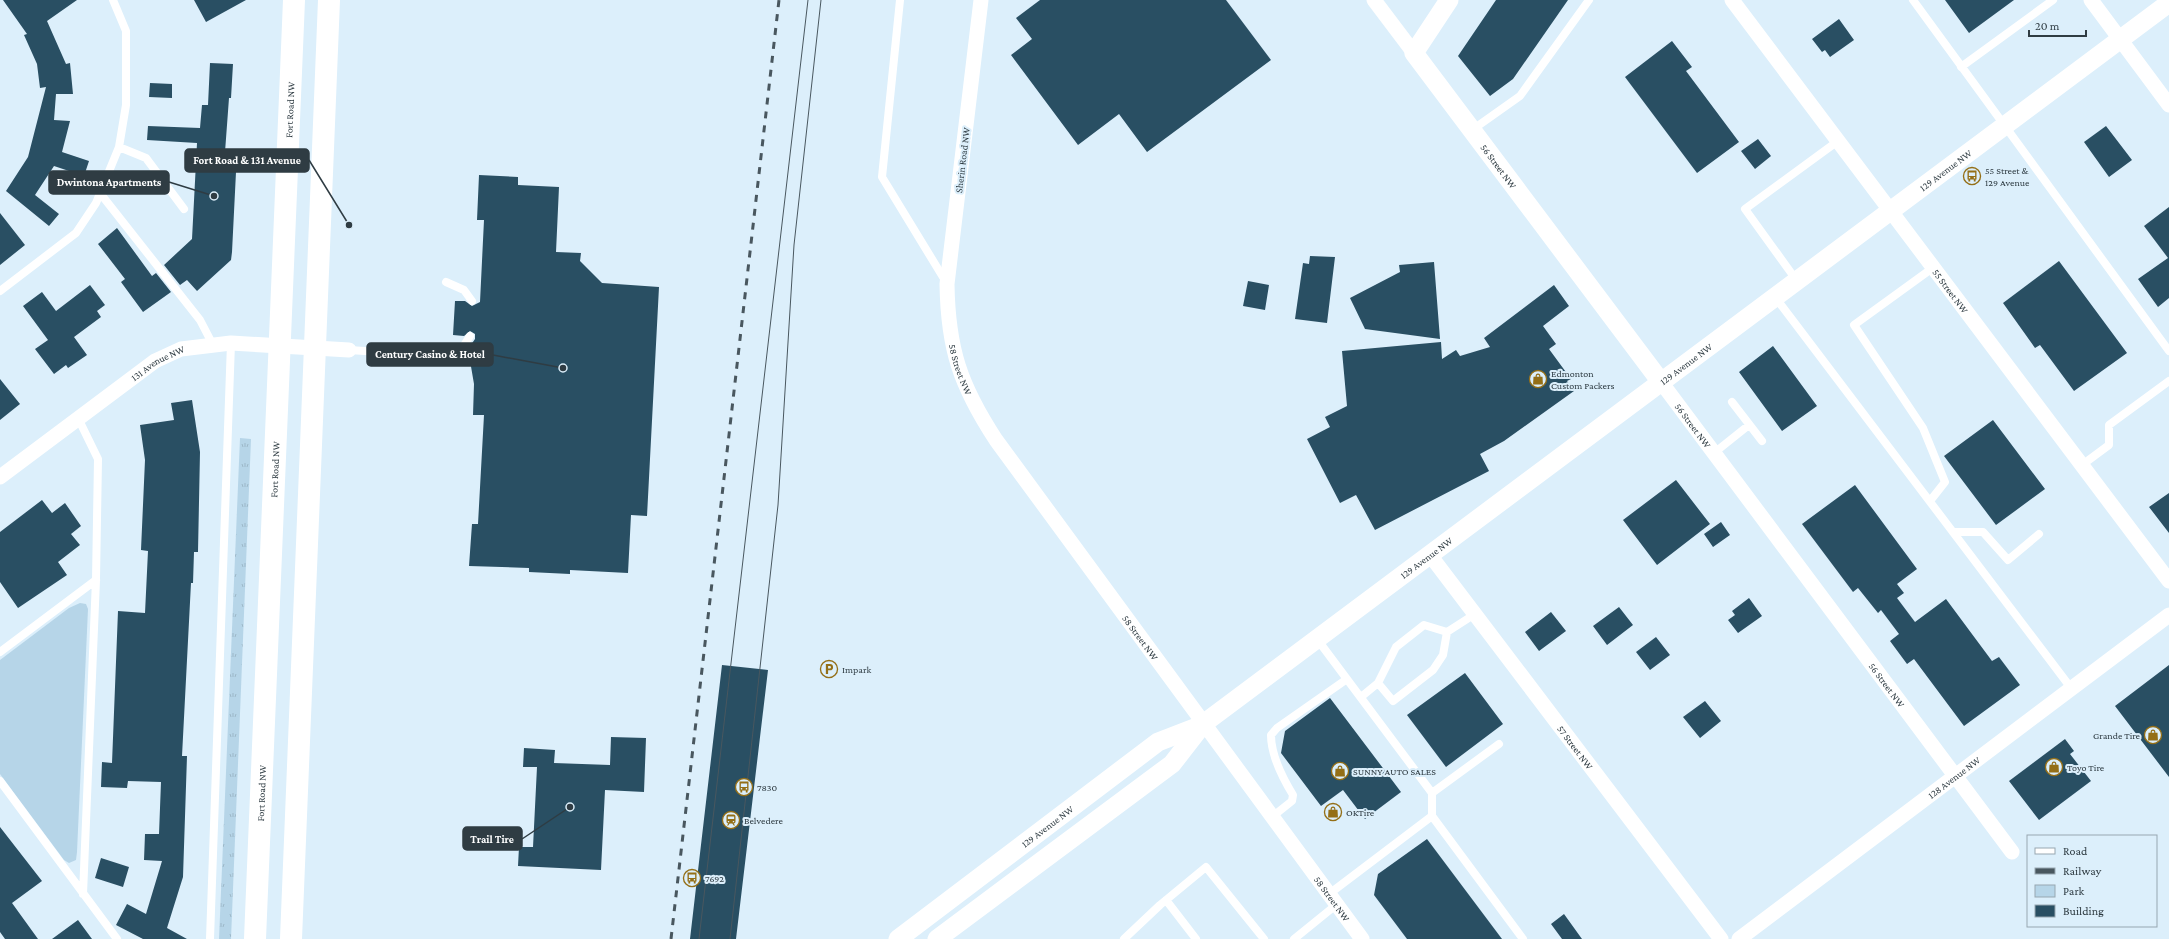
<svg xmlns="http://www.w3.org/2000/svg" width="2169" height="939" font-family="'Crimson Pro',serif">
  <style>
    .grass { fill: url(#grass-tufts) }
    .green { fill: #b6d5e8 }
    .building { fill: #294f63 }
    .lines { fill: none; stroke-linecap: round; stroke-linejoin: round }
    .service { stroke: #fff; stroke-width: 8 }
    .minor { stroke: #fff; stroke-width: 15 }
    .tertiary { stroke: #fff; stroke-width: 19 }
    .primary { stroke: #fff; stroke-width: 22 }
    .tram { stroke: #49575f; stroke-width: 1 }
    .rail { stroke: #49575f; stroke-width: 3; stroke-dasharray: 7 7; stroke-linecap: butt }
    .labels { text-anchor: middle; stroke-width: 4; stroke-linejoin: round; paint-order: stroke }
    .street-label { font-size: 10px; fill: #2f3c43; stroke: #dceffb }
    .poi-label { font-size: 10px; fill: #2f3c43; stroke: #dceffb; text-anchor: start }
    .leader { fill: none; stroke: #2f3c43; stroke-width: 1.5 }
    .callout-dot { fill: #2f3c43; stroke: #dceffb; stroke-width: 1.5 }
    .callout { fill: #2f3c43; stroke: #2f3c43; stroke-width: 1.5 }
    .callout-label { font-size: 11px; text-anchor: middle; font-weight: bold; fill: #fff }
  </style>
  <defs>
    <pattern id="grass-tufts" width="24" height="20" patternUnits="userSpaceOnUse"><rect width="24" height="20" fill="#b6d5e8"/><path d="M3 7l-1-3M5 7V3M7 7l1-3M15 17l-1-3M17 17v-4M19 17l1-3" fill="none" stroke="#9db8c8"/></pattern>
  </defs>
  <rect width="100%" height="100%" fill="#dceffb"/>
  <path class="grass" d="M240,438L251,439L231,939H219Z"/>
  <path class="green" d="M80,603L86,604L88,609L77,852L76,860L69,863L64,860L0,774V660L69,608Z"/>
  <path class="building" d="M3,0H77L47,21L66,64L70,63L73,94H56L54,120L70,121L62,152L89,161L84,176L54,166L35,195L59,214L49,226L6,191L28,157L46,87L40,88L37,64L24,35L27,34Z
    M194,0H246L206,22Z
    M1040,0H1226L1271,60L1147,152L1119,114L1078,145L1011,55L1032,39L1016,18Z
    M1496,0H1568L1513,79L1490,96L1458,56Z
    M1945,0H2014L1969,33Z
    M1839,19L1854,40L1830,57L1825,50L1822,52L1812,39Z
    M1672,41L1692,67L1686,71L1739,142L1697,173L1625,77Z
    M210,63L233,64L231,98H229L225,152H237L232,252L231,260L197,291L187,280L180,285L164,265L192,239L197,143L147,140L148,126L200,128L202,105H208Z
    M150,83L172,84V98L149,97Z
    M2106,126L2132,160L2109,177L2084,142Z
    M1758,139L1771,156L1755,169L1741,151Z
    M479,175L518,177V185L559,187L556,252L581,253L580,261L602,283L659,287L647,516L631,515L628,573L570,570V574L529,572V568L469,566L472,524H478L484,415H473L474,384L468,349L475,339V334L470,331L464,336L453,335L455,301H465L472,306L480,302L484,220H477Z
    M2169,207V298L2158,307L2138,279L2168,258L2144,226Z
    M0,213L25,245L0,265Z
    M117,228L152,276L156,273L171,292L143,312L121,282L125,279L98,244Z
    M1310,256L1335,257L1327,323L1295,319L1303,263L1309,264Z
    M2059,261L2127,353L2074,391L2040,345L2035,348L2003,303Z
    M1434,262L1440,339L1365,329L1350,298L1400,272L1399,265Z
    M1248,281L1269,285L1265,310L1243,306Z
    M90,285L105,305L97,311L101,317L74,337L87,355L68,368L66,365L54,374L35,349L48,340L23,306L42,292L56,311Z
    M1554,285L1569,306L1543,326L1556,344L1549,349L1571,379L1567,381L1574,391L1504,441L1480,454L1489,471L1375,530L1356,495L1340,503L1307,439L1330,427L1325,417L1347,406L1342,351L1441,342L1442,359L1456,350L1460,356L1490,347L1484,338Z
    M1773,346L1817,406L1782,431L1739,372Z
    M0,379L20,404L0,420Z
    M192,400L200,452L198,552H194L193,583H191L182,756H187L183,877L167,928L187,939H143L116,925L127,904L146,914L162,861L144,860L145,834H159L161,782L128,781L127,788L101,787L102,762L112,763L118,611L145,613L148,551L141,550L145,460L140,425L174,420L171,403Z
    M1993,420L2045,489L1996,525L1944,456Z
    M1676,480L1710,524L1657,565L1623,520Z
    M1855,485L1917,569L1897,584L1904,593L1897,598L1915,622L1946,599L1992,661L1999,657L2020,685L1964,726L1914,659L1907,664L1890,641L1899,634L1881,610L1878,613L1858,588L1853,592L1802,524Z
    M2169,493V533L2149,507Z
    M42,500L52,513L65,503L81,526L71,534L80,545L58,562L67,575L18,608L0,582V532Z
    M1721,522L1730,535L1713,547L1704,534Z
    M1749,598L1762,616L1738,633L1728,620L1735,615L1732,611Z
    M1619,607L1633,625L1607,645L1593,626Z
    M1551,612L1566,631L1539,651L1525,632Z
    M1656,637L1670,655L1650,670L1636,652Z
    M722,665L768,670L736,939H690Z
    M2169,665V777L2115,706Z
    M1465,673L1503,724L1446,767L1407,715Z
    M1330,698L1401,792L1365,819L1343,790L1321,806L1281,753L1285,731Z
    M1705,701L1721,721L1700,738L1683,717Z
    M611,737L646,738L644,792L605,790L601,870L518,866L519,847H533L537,767H523L524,748L555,750L554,763L610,765Z
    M2065,739L2074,751L2070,754L2091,781L2039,820L2009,781Z
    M0,827L42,881L12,903L38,939H5L0,932Z
    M1427,839L1502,939H1407L1374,895L1378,874Z
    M101,858L129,867L123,887L95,878Z
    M1564,914L1582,939H1562L1551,924Z
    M78,920L92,939H52Z"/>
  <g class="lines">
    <path class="service" d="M900,0L882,177L946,282
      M1913,0L2169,351
      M1961,67L2053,0
      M1472,130L1520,96L1589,0
      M119,147L146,158L184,209
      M100,193L200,320L213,345
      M1797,281L1745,209L1838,141
      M446,282L464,290L472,301
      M0,291L76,233L96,203L119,147L126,105V31L113,0
      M1775,297L2071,688
      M349,350L442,356L463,347L470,336
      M1732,402L1762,441
      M78,418L98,459L96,580L83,894
      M1714,453L1749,425
      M2082,465L2109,445V425L2169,381
      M1930,501L1945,482L1923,428L1854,325L1934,267
      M1953,532H1983L2008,560L2039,534
      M1317,639L1432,793V816L1523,939
      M0,652L96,580
      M1378,683L1393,701L1433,670L1443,655L1447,632
      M1361,697L1378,683L1396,647L1424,625L1447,632L1475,614
      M0,781L117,939
      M1432,793L1499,744
      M1272,817L1292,801L1293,795C1282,777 1271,756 1271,735L1277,728L1347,679
      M1329,894L1432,816
      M1166,900L1196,939
      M210,939L231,343
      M1124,939L1160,905L1206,867L1264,939
      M1294,939L1336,905"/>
    <g class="minor">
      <path id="s1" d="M981,0L947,284C948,349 960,385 996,440L1362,939"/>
      <path d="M1374,0L1414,53"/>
      <path id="s2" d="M1732,0L2169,581"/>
      <path d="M2091,0L2169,105"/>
      <path id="s3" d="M1661,382L2012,852"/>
      <path id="s4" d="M0,477L155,361L181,349L231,343L349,350"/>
      <path id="s5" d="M1430,555L1721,939"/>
      <path id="s6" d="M1739,939L2169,615"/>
    </g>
    <g class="tertiary">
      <path id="s7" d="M1449,0L1414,53L1661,382"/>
      <path id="s8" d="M898,939L1158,742L1202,725"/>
      <path id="s9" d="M937,939L1172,764L1203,724L2169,3"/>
    </g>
    <g class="primary">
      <path id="s10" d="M255,939L294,0"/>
      <path d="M291,939L329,0"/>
    </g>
    <path class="tram" d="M699,939L808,0
      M730,939L778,505L794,245L821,0"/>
    <path class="rail" d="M671,939L779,0"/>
  </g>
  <defs>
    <g id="bus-ring" transform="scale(0.9)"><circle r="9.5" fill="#dceffb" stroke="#946f17" stroke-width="1.5"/><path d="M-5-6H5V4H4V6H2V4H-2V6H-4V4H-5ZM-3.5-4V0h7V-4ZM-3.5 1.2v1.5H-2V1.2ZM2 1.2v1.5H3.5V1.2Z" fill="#946f17"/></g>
    <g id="shop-ring" transform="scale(0.9)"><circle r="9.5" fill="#dceffb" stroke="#946f17" stroke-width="1.5"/><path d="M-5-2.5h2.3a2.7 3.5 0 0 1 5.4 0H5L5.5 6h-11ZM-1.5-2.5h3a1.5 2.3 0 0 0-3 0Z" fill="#946f17"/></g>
    <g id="parking-ring" transform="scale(0.9)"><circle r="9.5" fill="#dceffb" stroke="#946f17" stroke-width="1.5"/><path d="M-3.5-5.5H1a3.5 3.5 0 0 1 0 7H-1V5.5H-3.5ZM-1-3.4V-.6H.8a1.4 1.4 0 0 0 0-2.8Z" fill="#946f17"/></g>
    <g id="station-ring" transform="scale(0.9)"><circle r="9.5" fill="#dceffb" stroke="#946f17" stroke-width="1.5"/><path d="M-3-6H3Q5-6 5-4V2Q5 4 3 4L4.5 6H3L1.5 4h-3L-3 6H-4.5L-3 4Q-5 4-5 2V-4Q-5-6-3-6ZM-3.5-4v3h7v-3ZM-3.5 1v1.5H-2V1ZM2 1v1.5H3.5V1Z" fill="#946f17"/></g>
  </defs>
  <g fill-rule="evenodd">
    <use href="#bus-ring" x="1972" y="176"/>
    <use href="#shop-ring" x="1538" y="379"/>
    <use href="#parking-ring" x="829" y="669"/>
    <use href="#shop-ring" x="2153" y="735"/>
    <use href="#shop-ring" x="2054" y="767"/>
    <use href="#shop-ring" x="1340" y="771"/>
    <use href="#bus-ring" x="744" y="787"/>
    <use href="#shop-ring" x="1333" y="812"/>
    <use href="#station-ring" x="731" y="820"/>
    <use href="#bus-ring" x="692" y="878"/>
  </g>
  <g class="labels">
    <g class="street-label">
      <text dy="4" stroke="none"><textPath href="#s10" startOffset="830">Fort Road NW</textPath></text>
      <text transform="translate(962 160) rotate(-83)" y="4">Sherin Road NW</text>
      <text dy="4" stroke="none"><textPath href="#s7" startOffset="205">56 Street NW</textPath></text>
      <text dy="4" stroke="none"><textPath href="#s9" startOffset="1270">129 Avenue NW</textPath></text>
      <text dy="4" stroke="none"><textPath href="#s2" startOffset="364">55 Street NW</textPath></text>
      <text dy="4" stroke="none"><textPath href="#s4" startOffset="195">131 Avenue NW</textPath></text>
      <text dy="4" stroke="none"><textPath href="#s9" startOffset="946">129 Avenue NW</textPath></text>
      <text dy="4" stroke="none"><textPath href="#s1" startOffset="373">58 Street NW</textPath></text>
      <text dy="4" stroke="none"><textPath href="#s3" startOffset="54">56 Street NW</textPath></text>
      <text dy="4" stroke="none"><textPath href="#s10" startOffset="470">Fort Road NW</textPath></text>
      <text dy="4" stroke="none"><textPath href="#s9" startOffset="622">129 Avenue NW</textPath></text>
      <text dy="4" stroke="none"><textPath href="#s1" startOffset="697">58 Street NW</textPath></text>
      <text dy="4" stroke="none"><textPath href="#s3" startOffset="378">56 Street NW</textPath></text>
      <text dy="4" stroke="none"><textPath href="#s5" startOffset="241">57 Street NW</textPath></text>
      <text dy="4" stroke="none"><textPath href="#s6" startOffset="269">128 Avenue NW</textPath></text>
      <text dy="4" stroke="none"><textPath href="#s10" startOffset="146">Fort Road NW</textPath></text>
      <text dy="4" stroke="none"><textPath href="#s8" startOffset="187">129 Avenue NW</textPath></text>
      <text dy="4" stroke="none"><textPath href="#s1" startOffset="1021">58 Street NW</textPath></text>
    </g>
    <g class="poi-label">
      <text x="1985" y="174">55 Street &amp;<tspan x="1985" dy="12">129 Avenue</tspan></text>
      <text x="1551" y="377">Edmonton<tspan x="1551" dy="12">Custom Packers</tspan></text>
      <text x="842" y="673">Impark</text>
      <text x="2140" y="739" text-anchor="end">Grande Tire</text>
      <text x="2067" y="771">Toyo Tire</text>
      <text x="1353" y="775">SUNNY AUTO SALES</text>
      <text x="757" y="791">7830</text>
      <text x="1346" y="816">OKTire</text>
      <text x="744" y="824">Belvedere</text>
      <text x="705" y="882">7692</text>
    </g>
  </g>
  <path class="leader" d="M349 225L309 160M214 196L169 182M563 368L493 355M570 807L522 839"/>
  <g class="callout-dot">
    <circle cx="349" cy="225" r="4"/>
    <circle cx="214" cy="196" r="4"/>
    <circle cx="563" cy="368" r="4"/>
    <circle cx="570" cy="807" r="4"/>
  </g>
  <g class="callout">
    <rect x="185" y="149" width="124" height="23" rx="4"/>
    <rect x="49" y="171" width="120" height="23" rx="4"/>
    <rect x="367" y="343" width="126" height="23" rx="4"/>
    <rect x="463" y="827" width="59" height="23" rx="4"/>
  </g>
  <g class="callout-label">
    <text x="247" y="164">Fort Road &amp; 131 Avenue</text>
    <text x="109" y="186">Dwintona Apartments</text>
    <text x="430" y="358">Century Casino &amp; Hotel</text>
    <text x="492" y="843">Trail Tire</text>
  </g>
  <rect x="2027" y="835" width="130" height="92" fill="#dceffb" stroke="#97a7b1"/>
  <rect x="2035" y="848" width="20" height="6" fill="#ffffff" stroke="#97a7b1"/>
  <text x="2063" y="855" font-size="12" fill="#2f3c43">Road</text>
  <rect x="2035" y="868" width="20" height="6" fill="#49575f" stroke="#97a7b1"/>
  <text x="2063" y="875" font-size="12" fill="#2f3c43">Railway</text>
  <rect x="2035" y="885" width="20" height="12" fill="#b6d5e8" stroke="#97a7b1"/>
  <text x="2063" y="895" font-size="12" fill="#2f3c43">Park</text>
  <rect x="2035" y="905" width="20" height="12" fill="#294f63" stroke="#97a7b1"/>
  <text x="2063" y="915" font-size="12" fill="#2f3c43">Building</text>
  <path d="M2029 30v6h57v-6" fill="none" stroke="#2f3c43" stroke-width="2"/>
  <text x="2035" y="30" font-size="12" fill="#2f3c43" stroke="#dceffb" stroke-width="3" paint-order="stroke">20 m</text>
</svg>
